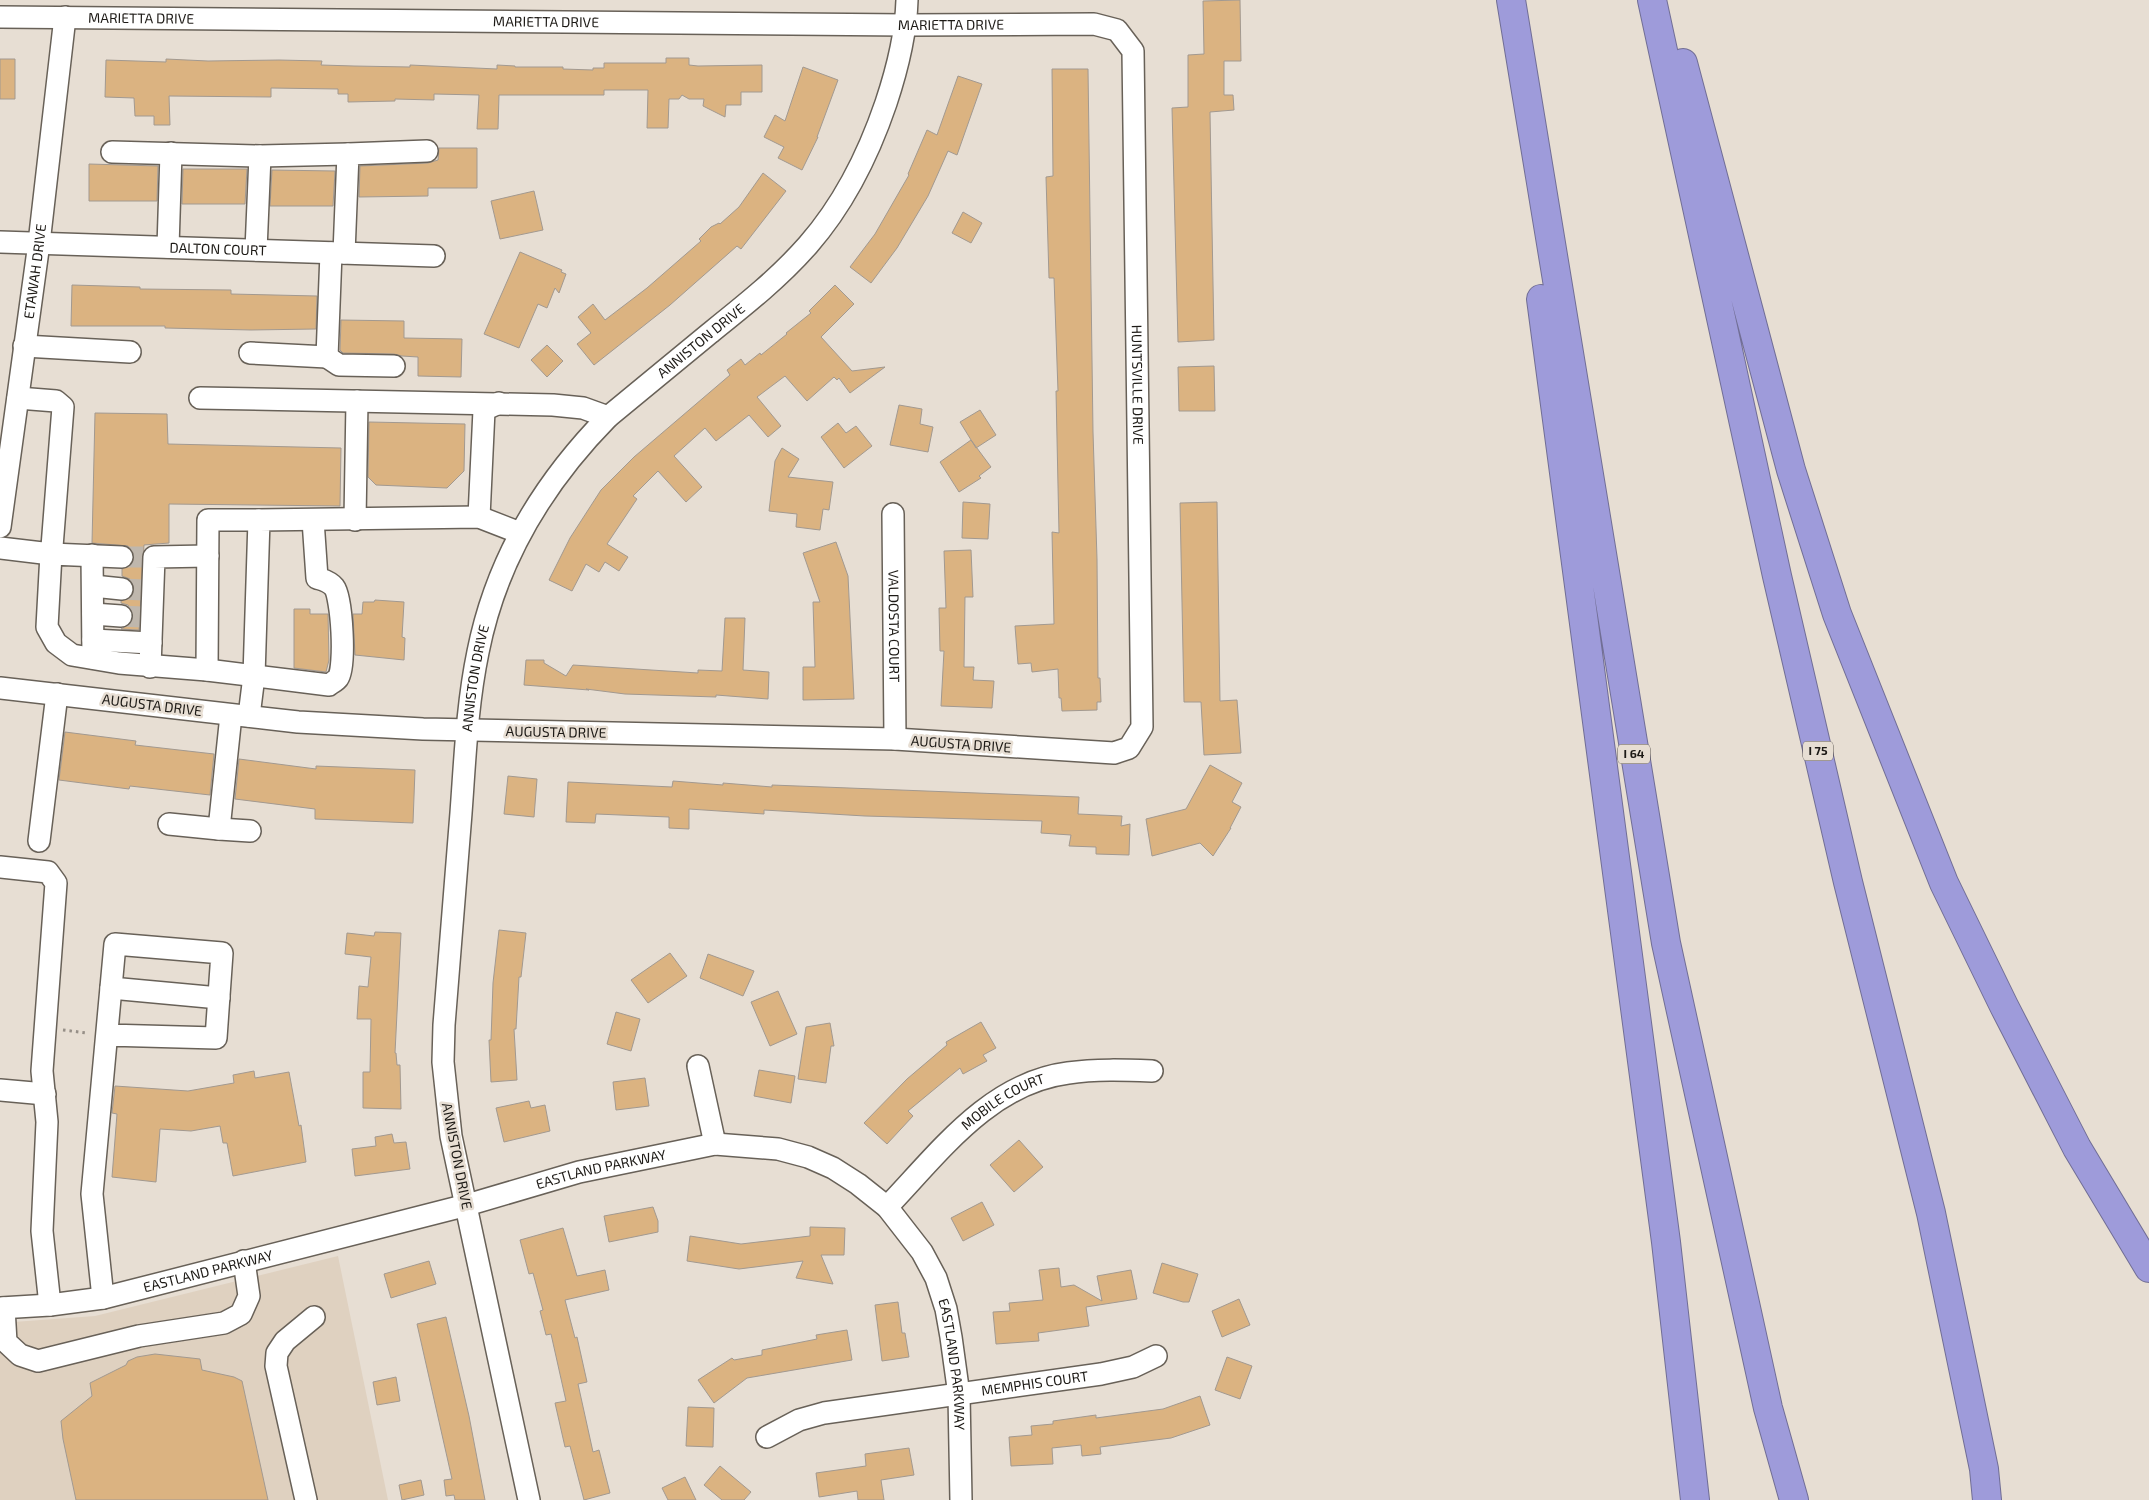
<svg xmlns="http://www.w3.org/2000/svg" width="2149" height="1500" font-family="'Exo 2',sans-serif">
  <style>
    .built { fill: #dfd1c0 }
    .building { fill: #dbb381; stroke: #a29990 }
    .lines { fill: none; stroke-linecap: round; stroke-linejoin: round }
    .minor-tunnel { stroke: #bfb7ad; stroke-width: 21; stroke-dasharray: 21 11; stroke-linecap: butt }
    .minor-casing { stroke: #686158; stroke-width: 24 }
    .highway-casing { stroke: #716e95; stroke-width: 30 }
    .path { stroke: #968f87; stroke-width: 3; stroke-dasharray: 2.5 4; stroke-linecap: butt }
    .minor { stroke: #fff; stroke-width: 21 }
    .highway { stroke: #9e9bda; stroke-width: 28 }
    .labels { text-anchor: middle; stroke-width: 5; stroke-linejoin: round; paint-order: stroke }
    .shield { fill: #e7ded3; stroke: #5a554f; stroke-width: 1 }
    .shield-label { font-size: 12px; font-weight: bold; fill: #1d1a16 }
    .street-label { font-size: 14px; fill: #1d1a16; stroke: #e7ded3 }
  </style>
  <rect width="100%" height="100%" fill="#e7ded3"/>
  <path class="built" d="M338,1256L388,1500H0V1323L95,1316Z"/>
  <path class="building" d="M1240,0L1241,61H1224V95H1233L1234,110L1210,112L1214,340L1178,342L1172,108L1188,107V55L1204,54L1203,1Z
    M666,58H689V65L698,66L762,65V92H741V105H726L725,117L703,106L704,99H689L682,95L679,99H669L668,128H647L648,90H604V95H499L498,129H477L479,95L434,94V100L395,99V101L348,102V94H338V89L271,88V97L169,96L170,125H154V116H135L134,98L105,97L106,60L166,62V59L208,61L279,60L322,61L321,65L354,66L410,67V65L497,69V65L515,66V67H563V69L593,70V68H604V63H666Z
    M0,59H15V99H0Z
    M803,67L838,80L817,137H818L802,170L778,158L784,147L764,137L775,115L785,121Z
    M1052,69H1088L1093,432L1097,559L1098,678H1100L1101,702H1097V710L1062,711L1061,698H1059L1058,669L1032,672L1031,663L1018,664L1015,626L1054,624L1052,532L1059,533L1056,391H1058L1054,278H1049L1046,177L1053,176Z
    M958,76L982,84L957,155L948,151L928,196L897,248L871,283L850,267L875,234L909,175L908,174L927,130L937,135Z
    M439,148H477V188H428V196L359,197L360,166L428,163L438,160Z
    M89,164L158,166L157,201H89Z
    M183,169H247L245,204H182Z
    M272,170L335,171L333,206H270Z
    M763,173L786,191L741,249L737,246L670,305L594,365L577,344L591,333L578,317L593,304L605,320L647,288L701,241L699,239L711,227L719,223L720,224L739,207Z
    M534,191L543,230L500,239L491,201Z
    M963,212L982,223L971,243L952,233Z
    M520,252L562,270L561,272L566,274L559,293L555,288L547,308L538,304L519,348L484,334Z
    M72,285L140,287V289L231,290V294L317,296L316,329L251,330L165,328V326H71Z
    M835,285L854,304L821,337L852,371L885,367L850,393L839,378L837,380L834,377L807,401L785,376L757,397L781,426L768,437L749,415L716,441L705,428L674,456L702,487L686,502L658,471L633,496L637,499L607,544L628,557L619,571L605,562L599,572L586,564L572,591L549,580L570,538L601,490L634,457L730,375L727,370L741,359L745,365L760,353L761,355L787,334L786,333L811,313L809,311Z
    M341,320L404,321V338L462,339L461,377L418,376V357L402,356L394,354L343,353L340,350Z
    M547,345L563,361L547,377L531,360Z
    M1214,366L1215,411H1179L1178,367Z
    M899,405L922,409L920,424L933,427L928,452L890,445Z
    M980,410L996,435L976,448L960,422Z
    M95,413L167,414L168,444L341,448L340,506L169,504V543L144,545L139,630L121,629L131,623L133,616L132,610L128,605L121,603V601L132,597L134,590L130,579L122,576V569L132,564L134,557L133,551L128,546L92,543Z
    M369,422L465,424L464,471L447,488L376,485L368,477Z
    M838,423L846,433L856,426L872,446L844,468L821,437Z
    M971,440L991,467L979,476L981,478L959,492L940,462Z
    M782,448L799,459L788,477L833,482L829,510L823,509L820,530L796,527L797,514L769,511L775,461Z
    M963,502L990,504L988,539L962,538Z
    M1217,502L1220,701L1237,700L1241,753L1204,755L1201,702H1184L1180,503Z
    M836,542L848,576L854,699L803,700V667H815L813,602H820L803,553Z
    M971,550L973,597H965L964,667H974L973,680L994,681L992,708L941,706L944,651H940L939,608H946L944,551Z
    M375,600L404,602L402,637L405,638L404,660L355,655L353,614H362L363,602H374Z
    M294,609H310V614H328L329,660L326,672L294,668Z
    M725,618H745L743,670L769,672L768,699L716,695V697L625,694L586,689L589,690L524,685L526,660H544V663L566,676L573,665L698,673V670L722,671Z
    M65,732L136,741L135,745L214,754L210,795L130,786L129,789L59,780Z
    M239,759L316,769V766L415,770L413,823L315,819V809L235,799Z
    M1210,765L1242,783L1232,802L1241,807L1230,828H1231L1213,856L1200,843L1152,856L1146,819L1186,809Z
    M508,776L537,779L534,817L504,814Z
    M673,781L723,785V783L772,787V785L1079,797L1078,814L1122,816L1121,826L1130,824L1129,855L1096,854V847L1069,846L1071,835L1041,833L1042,821L865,816L764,810V814L689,809V829L669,828V817L596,814L595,823L566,822L568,782L672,787Z
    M499,930L526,933L521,977H519L516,1029H514L517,1080L491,1082L489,1040H491L493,983Z
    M375,932L401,933L395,1053H396L397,1065H400L401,1109L363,1108V1072H370L371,1019H357L359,986L368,987L371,957L345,954L347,933L374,936Z
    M670,953L687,976L648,1003L631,980Z
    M708,954L754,971L743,996L700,978Z
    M778,991L797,1034L770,1046L751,1002Z
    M616,1012L640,1019L631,1051L607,1044Z
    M981,1022L996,1048L983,1055L987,1061L963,1074L960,1068L908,1111L913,1116L887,1144L864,1123L907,1079L947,1045L946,1042Z
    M830,1023L834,1046H831L826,1083L798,1079L806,1027Z
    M759,1070L795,1076L791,1103L754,1096Z
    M254,1071L255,1078L289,1072L299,1126L301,1125L306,1162L233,1176L227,1143H223L220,1126L191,1131L160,1129L156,1182L112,1177L117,1114L112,1113L115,1086L188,1091L234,1083L233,1075Z
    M645,1078L649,1106L616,1110L613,1082Z
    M529,1101L531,1108L545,1105L550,1131L504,1142L496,1108Z
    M392,1134L394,1143L406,1142L410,1169L355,1176L352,1149L376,1146L375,1137Z
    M1019,1140L1043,1167L1014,1192L990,1165Z
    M982,1202L994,1225L963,1241L951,1218Z
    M653,1207L658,1221V1232L609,1242L604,1216Z
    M810,1227L845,1228L844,1255H821L833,1284L796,1278L803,1261L739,1269L687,1261L690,1236L741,1244L810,1236Z
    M563,1228L577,1276L605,1270L609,1290L565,1300L575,1338L577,1337L587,1382L578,1384L593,1452L599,1450L610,1493L584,1500L570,1446L565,1447L555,1403L566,1401L551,1334L546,1335L540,1311L543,1310L533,1273L529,1274L520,1240Z
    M429,1261L436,1284L391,1298L384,1274Z
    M1162,1263L1198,1274L1189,1302H1183L1153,1293Z
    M1059,1268L1061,1287L1074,1285L1102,1301L1097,1276L1131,1270L1137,1299L1086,1307L1089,1326L1038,1333L1039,1341L996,1344L993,1312L1010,1311L1009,1303L1043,1300L1039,1270Z
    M1239,1299L1250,1325L1222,1337L1212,1311Z
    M898,1302L902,1333H905L909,1357L882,1361L875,1305Z
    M446,1317L469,1416L485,1500H455L454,1495L446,1496L444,1480L452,1479L417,1324Z
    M847,1330L852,1360L747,1378L714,1403L698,1380L732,1358L734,1360L762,1355V1350L817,1339L816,1335Z
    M155,1354L200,1359L202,1370L234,1377L242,1381L268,1500H76L63,1439L61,1421L92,1396L90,1383L126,1365L128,1361L137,1357Z
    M1227,1357L1252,1366L1240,1399L1215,1390Z
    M396,1377L400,1401L377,1405L373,1382Z
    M1200,1396L1210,1425L1171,1438L1100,1447L1101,1454L1082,1456L1081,1445L1052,1448L1053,1464L1011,1466L1009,1437L1032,1435L1031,1426L1053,1424V1421L1096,1415V1418L1163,1409Z
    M688,1407L714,1408L713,1447L686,1446Z
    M909,1448L914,1475L881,1480L884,1500H858L857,1491L819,1497L816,1473L866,1466L865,1454Z
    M720,1466L751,1492L744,1500H722L704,1485Z
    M685,1477L696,1500H668L662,1488Z
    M421,1480L424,1495L402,1500L399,1485Z"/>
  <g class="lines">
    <path class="minor-tunnel" d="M122,557H143
      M122,589L143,590
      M121,616L144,617"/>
    <g class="minor-casing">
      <g id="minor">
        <path id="s1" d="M0,17L907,25L1094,24L1117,30L1133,51L1142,727L1129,748L1114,753L895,739L423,729L298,722L0,688"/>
        <path d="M112,152L260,156L348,154"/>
        <path id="s2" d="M0,242L434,256"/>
        <path d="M168,247L171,153"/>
        <path d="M256,250L260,156"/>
        <path d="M344,253L348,154L427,151"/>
        <path d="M24,346L130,352"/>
        <path d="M250,353L327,357L331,253"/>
        <path d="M327,357L339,365L394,366"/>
        <path d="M200,398L553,405L583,408L608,417"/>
        <path id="s3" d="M893,514L895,739"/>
        <path d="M479,517L484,410L499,403"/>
        <path d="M355,520L357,401"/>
        <path id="s4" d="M0,527L39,243L65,17"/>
        <path d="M0,548L51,554L52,547L63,407L56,401L18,398"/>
        <path d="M92,555L93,658"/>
        <path d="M122,557L51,554L47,627L56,643L72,655L119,663L207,670L329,685C331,683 336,681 338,678C346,667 342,597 334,587C329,581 323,580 317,578L313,520"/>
        <path d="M93,586L122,589"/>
        <path d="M93,614L121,616"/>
        <path d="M93,640L151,643"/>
        <path d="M150,667L154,557L208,556"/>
        <path d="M207,670L208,520H259"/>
        <path d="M249,716L254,676L259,520L479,517L520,533"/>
        <path d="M169,824L219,829L231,715"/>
        <path d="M219,829L250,831"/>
        <path d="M39,841L57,694"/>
        <path d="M0,867L48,872L56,883L42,1071L47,1122L42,1231L50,1305"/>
        <path d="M111,988L219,998"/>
        <path d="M698,1066L715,1144"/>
        <path d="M0,1090L45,1094"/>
        <path id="s5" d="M887,1207C938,1154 989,1083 1068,1073C1096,1069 1124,1070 1152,1071"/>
        <path d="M103,1298L92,1194L115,944L222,953L216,1038L107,1035"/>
        <path id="s6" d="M0,1308L50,1305L103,1298L467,1205L579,1172L715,1144L778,1149L808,1157L833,1168L858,1184L887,1207L922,1252L936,1278L946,1309L951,1337L959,1395L961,1500"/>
        <path d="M4,1308L6,1342L20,1355L38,1361L139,1336L224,1323L241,1314L249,1296L244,1261"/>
        <path id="s7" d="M767,1437L799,1420L824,1413L1101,1374L1133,1367L1156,1356"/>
        <path d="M306,1500L276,1366L277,1353L285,1341L314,1317"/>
        <path id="s8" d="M529,1500L451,1136L443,1062L444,1025C450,954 455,884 461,813C465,759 467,705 478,652C496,561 544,482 608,417C642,389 676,361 710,333C745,305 779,278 808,245C843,205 869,153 886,103C897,70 906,35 907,0"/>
      </g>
    </g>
    <g class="highway-casing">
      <path id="highway" d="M1511,0L1666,943L1768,1408L1794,1500
        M1652,0L1777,576L1848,882L1931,1213L1984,1469L1987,1500
        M1683,63L1791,470L1837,614L1944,883L2004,1006L2077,1148L2149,1268
        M1541,299L1666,1242L1695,1500"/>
    </g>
    <path class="path" d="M63,1030L87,1033"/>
    <use href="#minor" class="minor"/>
    <use href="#highway" class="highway"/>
  </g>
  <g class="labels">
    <g class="shield">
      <rect x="1803" y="741.5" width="30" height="19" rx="4"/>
      <rect x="1618" y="744.5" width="32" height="19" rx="4"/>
    </g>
    <g class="shield-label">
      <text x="1818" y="755">I 75</text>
      <text x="1634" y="758">I 64</text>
    </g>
    <g class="street-label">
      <text dy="5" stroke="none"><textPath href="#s1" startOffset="141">MARIETTA DRIVE</textPath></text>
      <text dy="5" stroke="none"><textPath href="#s1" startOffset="546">MARIETTA DRIVE</textPath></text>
      <text dy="5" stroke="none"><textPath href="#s1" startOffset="951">MARIETTA DRIVE</textPath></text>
      <text dy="5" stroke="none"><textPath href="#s2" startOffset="218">DALTON COURT</textPath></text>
      <text dy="5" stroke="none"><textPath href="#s4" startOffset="258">ETAWAH DRIVE</textPath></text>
      <text dy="5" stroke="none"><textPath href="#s8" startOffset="1251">ANNISTON DRIVE</textPath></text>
      <text dy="5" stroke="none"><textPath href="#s1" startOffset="1478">HUNTSVILLE DRIVE</textPath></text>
      <text dy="5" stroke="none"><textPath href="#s3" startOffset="112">VALDOSTA COURT</textPath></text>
      <text dy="5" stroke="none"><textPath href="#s8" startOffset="832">ANNISTON DRIVE</textPath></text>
      <text transform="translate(152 705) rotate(7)" y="5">AUGUSTA DRIVE</text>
      <text transform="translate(556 732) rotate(1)" y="5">AUGUSTA DRIVE</text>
      <text transform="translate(961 744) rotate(4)" y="5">AUGUSTA DRIVE</text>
      <text dy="5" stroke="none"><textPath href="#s5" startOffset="158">MOBILE COURT</textPath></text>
      <text transform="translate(457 1156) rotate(79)" y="5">ANNISTON DRIVE</text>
      <text dy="5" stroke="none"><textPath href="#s6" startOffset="618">EASTLAND PARKWAY</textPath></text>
      <text dy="5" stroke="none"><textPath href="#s6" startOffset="212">EASTLAND PARKWAY</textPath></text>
      <text dy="5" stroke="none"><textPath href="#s6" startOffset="1098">EASTLAND PARKWAY</textPath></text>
      <text dy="5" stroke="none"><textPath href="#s7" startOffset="275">MEMPHIS COURT</textPath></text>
    </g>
  </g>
</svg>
